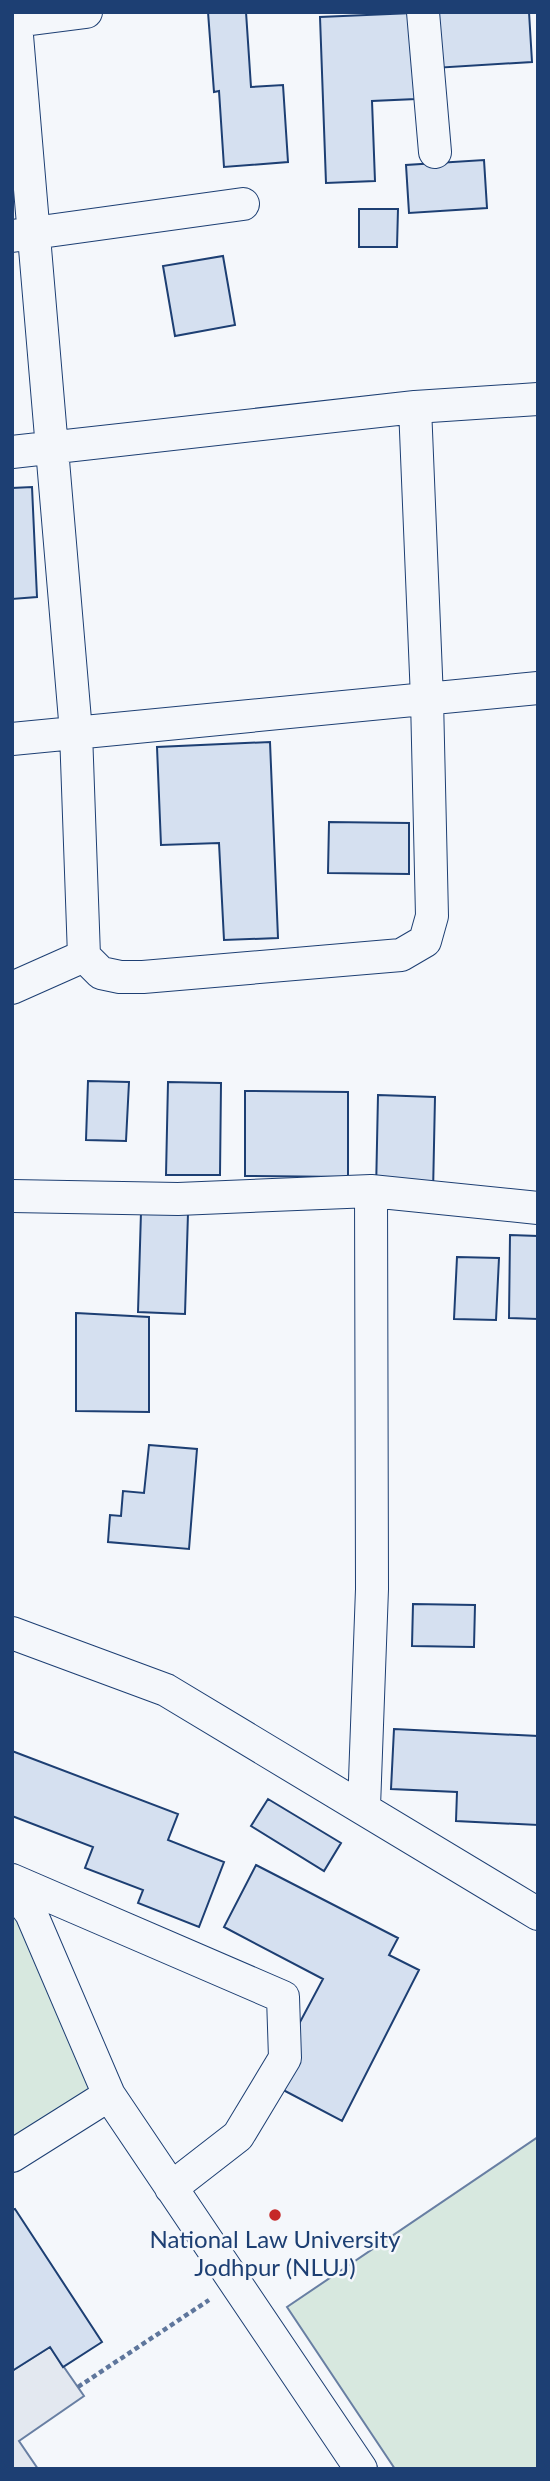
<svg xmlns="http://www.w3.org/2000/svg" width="550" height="2481" font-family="Lato,sans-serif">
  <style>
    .green { fill: #d7e8df; stroke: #687fa3; stroke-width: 2 }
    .parking { fill: #e3e8f0; stroke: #687fa3; stroke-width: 2 }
    .building { fill: #d5e0f0; stroke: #1d3f73; stroke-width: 2 }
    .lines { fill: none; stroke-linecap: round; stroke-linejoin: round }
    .minor-casing { stroke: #1d3f73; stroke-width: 34 }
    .path { stroke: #5e769c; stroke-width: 4.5; stroke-dasharray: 5 3.5; stroke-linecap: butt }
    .minor { stroke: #f4f7fb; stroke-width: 32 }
    .poi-dot { fill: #c62828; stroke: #f4f7fb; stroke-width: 2.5 }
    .labels { text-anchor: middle; stroke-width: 5; stroke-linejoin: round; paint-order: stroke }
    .poi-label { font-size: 24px; fill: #1d3f73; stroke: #f4f7fb }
  </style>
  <rect width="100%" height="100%" fill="#f4f7fb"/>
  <path class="green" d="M12,1888L109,2095L12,2156Z
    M538,2137V2469H395L287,2307Z"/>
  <path class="parking" d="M50,2347L84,2396L19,2441L38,2469H12V2371Z"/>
  <path class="building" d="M208,12H246L251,87L283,85L288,162L224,167L219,91L214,92Z
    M431,12H529L532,62L434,68Z
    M413,13L416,99L372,101L375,181L326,183L320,17Z
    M484,160L487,208L409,213L406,165Z
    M359,209H398L397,247H359Z
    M223,256L235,325L175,336L163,266Z
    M32,487L37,597L12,599V488Z
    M270,742L278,938L224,940L219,843L161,845L157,747Z
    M329,822L409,823V874L328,873Z
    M88,1081L129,1082L126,1141L86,1140Z
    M168,1082L221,1083L220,1175H166Z
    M245,1091L348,1092V1177L245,1176Z
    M378,1095L435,1097L433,1193L376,1192Z
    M141,1212L188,1213L185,1314L138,1312Z
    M510,1235L538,1236V1319L509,1318Z
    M457,1257L499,1258L496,1320L454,1319Z
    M76,1313L149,1317V1412L76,1411Z
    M149,1445L197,1449L189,1549L108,1542L110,1515L121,1516L123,1491L144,1493Z
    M413,1604L475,1605L474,1647L412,1646Z
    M394,1729L538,1736V1825L456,1821L457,1792L391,1789Z
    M12,1751L178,1814L168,1840L224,1862L199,1927L138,1903L143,1890L85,1868L93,1847L12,1816Z
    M268,1799L341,1843L324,1871L251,1826Z
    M256,1865L398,1938L389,1955L419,1970L342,2121L268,2082L323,1979L224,1927Z
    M15,2209L102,2342L63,2367L50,2347L12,2371V2210Z"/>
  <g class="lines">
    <g class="minor-casing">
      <path id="minor" d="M15,12L76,732L84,956L101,973L120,977H143L401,955L425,941L432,916L427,699L415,407
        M423,12L435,152
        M16,21L86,12
        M12,236L243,204
        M12,452L415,407L538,399
        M12,739L538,688
        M12,988L84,956
        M12,1196L178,1199L371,1191L538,1208
        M12,1633L166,1690L538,1914
        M364,1807L372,1589L371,1191
        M12,1880L283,1997L285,2058L238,2136L171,2188
        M12,1888L31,1913L109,2095L361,2469
        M12,2156L109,2095"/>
    </g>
    <path class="path" d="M78,2387L209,2300"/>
    <use href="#minor" class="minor"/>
  </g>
  <circle class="poi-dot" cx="275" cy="2215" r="7"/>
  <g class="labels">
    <g class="poi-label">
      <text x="275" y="2248">National Law University<tspan x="275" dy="28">Jodhpur (NLUJ)</tspan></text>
    </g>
  </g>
  <rect width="550" height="2481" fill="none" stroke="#1d3f73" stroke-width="28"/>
</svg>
